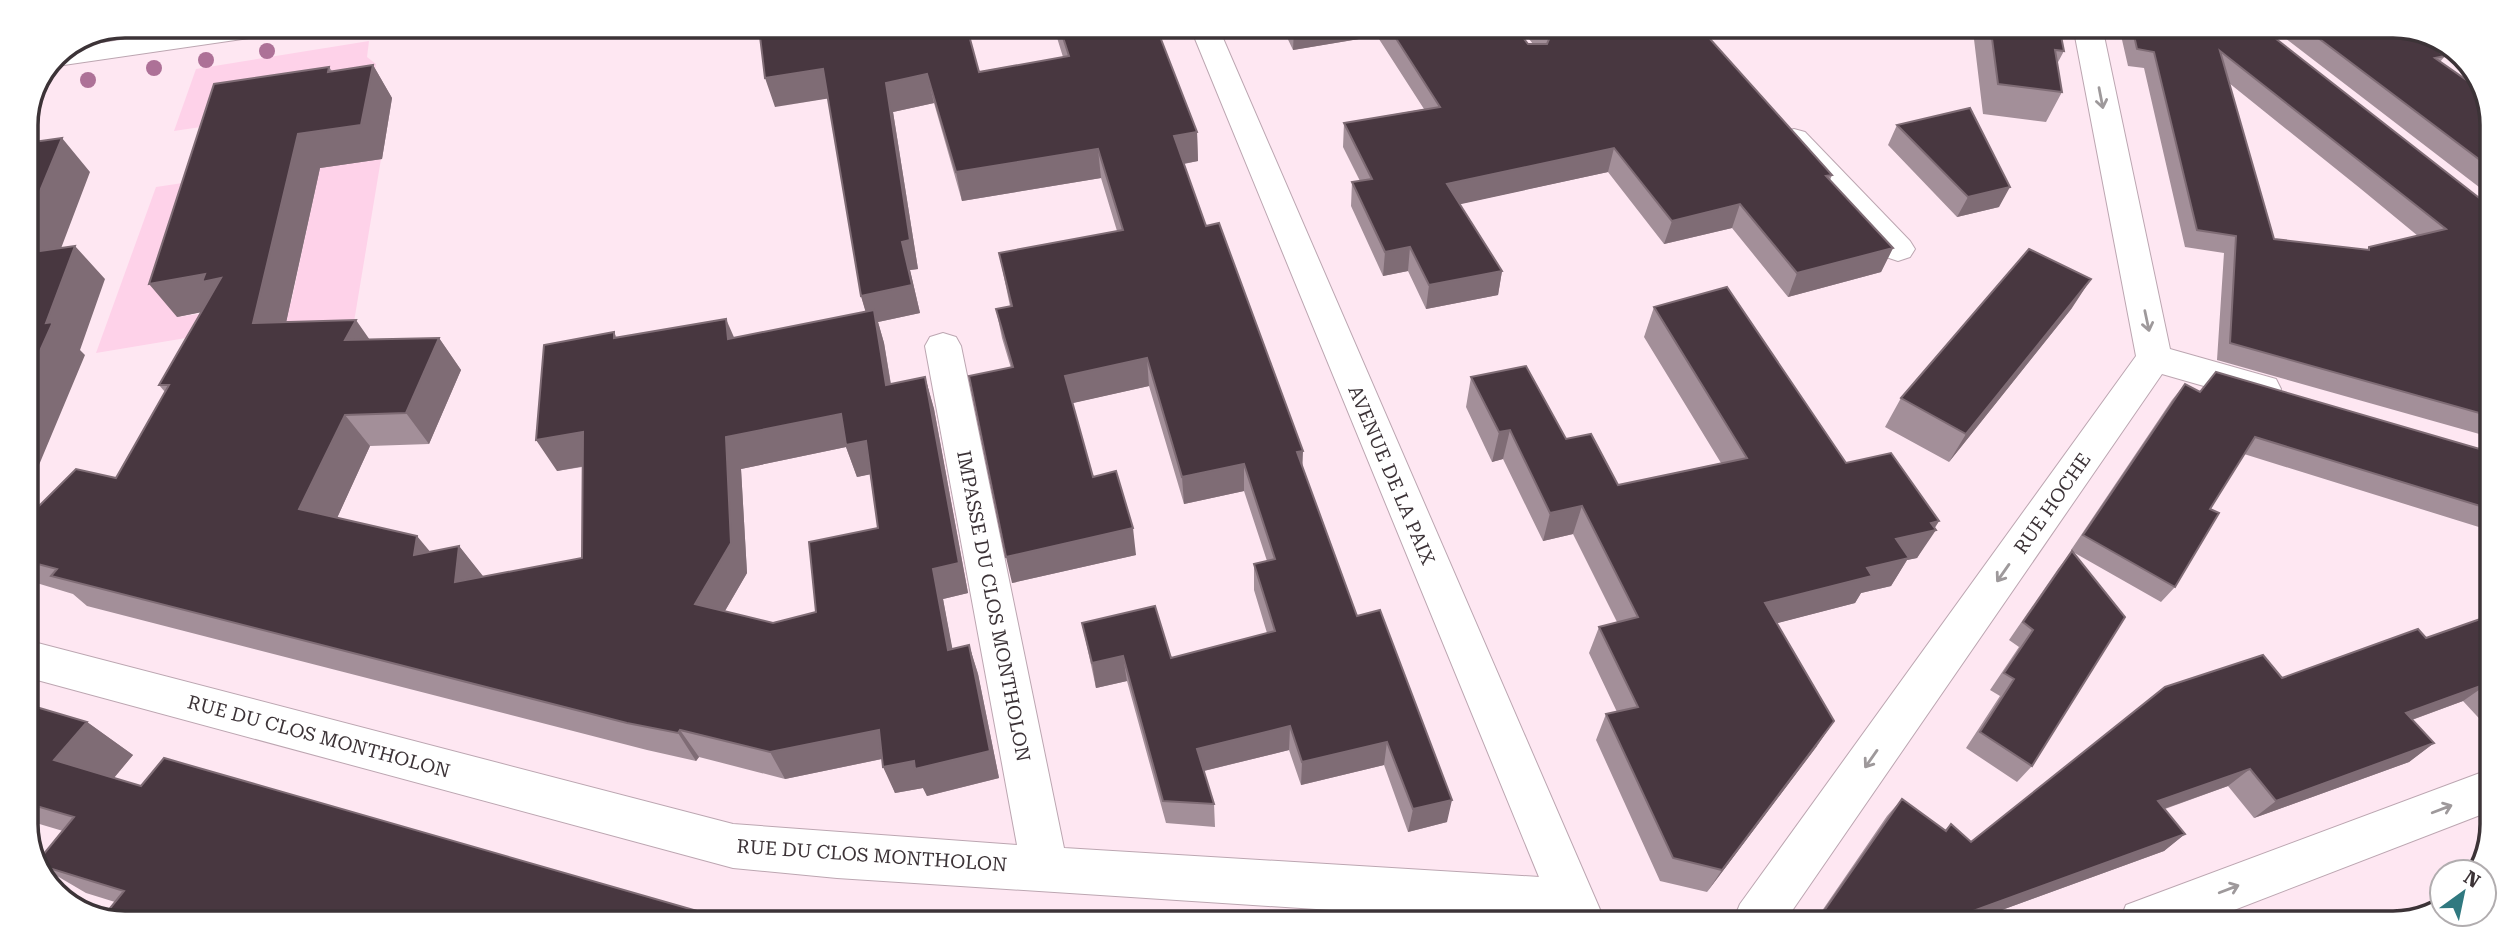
<svg xmlns="http://www.w3.org/2000/svg" width="2519" height="949" font-family="'Roboto Serif',serif">
  <style>
    .green { fill: #fed2e9 }
    .lines { fill: none; stroke-linecap: round; stroke-linejoin: round }
    .street-casing { stroke: #bca6b1; stroke-width: 2 }
    .secondary-casing { stroke: #bca6b1; stroke-width: 2 }
    .street { fill: #fff; fill-rule: evenodd }
    .secondary { fill: #fff; fill-rule: evenodd }
    .tree { fill: #ad7197 }
    .wall { fill: #a38f99; fill-rule: evenodd }
    .shaded-wall { fill: #7f6c75 }
    .building { fill: #483740; stroke: #7f6c75; stroke-width: 2; fill-rule: evenodd }
    .oneway { stroke: #9e999b }
    .labels { text-anchor: middle; stroke-width: 7; stroke-linejoin: round; paint-order: stroke }
    .street-label { font-size: 19px; fill: #3c3337; stroke: #fff }
    .rim { fill: none; stroke: #3c3337; stroke-width: 3.5 }
  </style>
  <rect width="100%" height="100%" fill="#fee7f2"/>
  <path class="green" d="M369,41L367,57L376,64L369,102L174,131L196,69Z
    M381,159L352,334L186,338L96,353L156,187L216,178L178,317C214,311 257,310 291,303L318,176L310,164Z"/>
  <g class="lines">
    <g class="street-casing">
      <path id="street" d="M2074,31H2103L2170,349L2276,379L2281,389L2276,399L2263,403L2162,374L1785,921H1733L1740,904L2136,356Z
        M1794,129L1805,132L1910,241L1915,249L1910,257L1898,261L1886,257L1783,146L1778,139L1783,132Z
        M943,333L956,337L961,346L1064,848L1572,879L1589,886L1596,902L1589,918L1501,921L837,878L733,868L26,677V640L733,824L1017,845L925,346L930,337Z
        M2488,770V812L2203,922H2119L2126,905Z"/>
    </g>
    <g class="secondary-casing">
      <path id="secondary" d="M209,26L277,27L273,33L263,36L50,67L56,55L76,47Z
        M1191,29H1219L1605,921H1557Z"/>
    </g>
    <use href="#street" class="street"/>
    <use href="#secondary" class="secondary"/>
  </g>
  <g class="tree">
    <circle cx="267" cy="51" r="8"/>
    <circle cx="206" cy="60" r="8"/>
    <circle cx="154" cy="68" r="8"/>
    <circle cx="88" cy="80" r="8"/>
  </g>
  <path class="wall" d="M1054,28L1157,29L1197,132L1198,161L1184,164L1206,226L1302,468L1357,616L1447,822L1408,832L1384,765L1301,785L1289,750L1204,771L1214,804L1215,827L1166,823L1127,681L1096,688L1082,623L1171,658L1267,633L1254,590V564L1267,561L1244,491L1184,504L1149,386L1072,403L1093,477L1136,555L1012,583L1011,368L1002,338L996,309L1010,306L999,253L1117,231L1101,178L962,201L934,103L893,112L918,269L910,270L920,313L878,322L884,343L891,384L925,377L934,409L968,593L943,599L952,649L969,645L978,674L999,778L927,796L923,788L895,793L882,759L785,779L699,757L696,761L647,750L87,606L73,594L30,581L26,578V519L116,478L165,392L159,385L201,312L177,317L329,67L332,71L373,65L392,98L382,159L320,168L286,322L369,339L439,338L461,370L429,444L370,446L337,518L430,552L459,546L483,577L582,558V467L557,471L614,332L617,338H734L866,312L861,296L828,98L775,107L1063,57ZM846,447L857,477L870,474L878,528L816,612L773,623L725,611L747,573L741,469Z
    M1283,29L1517,30L1528,44H1533L1522,30H1702L1832,175L1830,180L1893,248L1881,272L1788,297L1732,228L1664,244L1608,172L1459,204L1502,271L1498,295L1426,309L1408,271L1383,276L1351,206L1352,182L1360,181L1343,147L1344,123L1424,109L1377,36L1293,50Z
    M1973,31H2060L2064,51L2057,64L2062,92L2046,122L1983,114Z
    M2120,31H2266L2492,208L2490,437L2217,360L2224,253L2185,247L2144,68L2128,66ZM2229,83L2361,189L2418,236L2369,247L2367,250L2274,239Z
    M2276,31L2410,32L2445,56L2440,62L2493,119L2492,197Z
    M1897,125L1999,207L1957,217L1888,145Z
    M1654,307L1846,463L1939,521L1917,558L1907,560L1891,586L1861,593L1855,603L1777,623L1817,746L1707,892L1660,881L1596,740L1606,714L1617,712L1589,653L1599,627L1617,622L1573,534L1543,541L1503,459L1492,462L1466,407L1471,377L1566,439L1618,485L1721,463L1644,337Z
    M2072,308L1949,462L1885,427L1901,398Z
    M2185,384L2200,392L2490,452V538L2483,536L2482,528L2244,454L2210,509L2175,587L2161,602L2073,552L2032,766L2017,782L1966,748L2000,696L1990,690L2019,647L2009,640L2058,569L2072,551L2071,550L2172,400Z
    M2489,616L2488,728L2463,701L2412,720L2434,743L2409,762L2254,818L2228,786L2165,809L2185,834L2164,851L1969,922L1815,921L1887,816L1902,799L1945,830L1951,824L1971,842L2282,678L2426,638Z
    M26,704L87,722L133,755L114,778L141,786L714,919L116,917L107,912L115,902L86,893L40,866L38,861L63,831L26,820Z"/>
  <path class="shaded-wall" d="M1294,29H1378L1377,36L1293,50Z
    M373,65L392,98L382,159L320,168L279,355L253,323L298,134Z
    M823,69L831,98L775,107L765,78Z
    M927,74L934,103L893,112L918,269L910,270L920,313L878,322L884,343L896,417L861,296L902,242L886,83Z
    M1197,132L1198,161L1176,165L1174,136Z
    M62,138L90,172L46,288L26,268V225Z
    M1614,148L1608,172L1443,208L1447,184Z
    M1098,149L1101,178L962,201L956,172Z
    M2010,187L1999,207L1957,217L1968,197Z
    M1740,204L1732,228L1664,244L1672,221Z
    M75,246L105,279L80,350L85,355L26,496V382L46,323Z
    M1410,247L1408,271L1383,276L1385,252Z
    M1893,248L1881,272L1788,297L1797,273Z
    M1502,271L1498,295L1426,309L1429,285Z
    M205,274L221,278L223,308L177,317L149,284Z
    M2091,279L2072,308L1949,462L1966,434Z
    M726,319L740,351L728,339Z
    M356,320L379,353L345,340Z
    M439,338L461,370L429,444L406,413Z
    M1147,358L1149,386L1069,404L1065,376Z
    M925,377L934,409L968,593L943,599L958,678L948,650L933,569Z
    M841,414L866,441L877,473L857,477L846,447L741,469L747,573L712,633L695,604L726,437Z
    M345,415L370,446L327,540L299,509Z
    M1510,430L1503,459L1492,462L1499,432Z
    M583,432L601,463L557,471L536,440Z
    M1303,451L1302,479L1297,452Z
    M1244,464V491L1184,504L1182,477Z
    M1582,506L1573,534L1543,541L1550,513Z
    M1939,521L1933,530H1936L1917,558L1907,560L1891,586L1861,593L1855,603L1751,630L1765,603L1867,568L1896,539L1931,523Z
    M1133,528L1136,555L1012,583L1006,557Z
    M417,536L442,566L414,555Z
    M459,546L483,576L479,612L455,582Z
    M969,645L978,674L999,778L927,796L923,788L895,793L883,767Z
    M1123,656L1127,681L1096,688L1092,663Z
    M2489,683L2463,701L2381,731L2406,713Z
    M1834,721L1817,746L1707,892L1722,870Z
    M87,722L133,755L102,792L54,760Z
    M1290,726L1289,750L1199,772L1197,749Z
    M680,730L699,757L696,761L678,733Z
    M879,730L891,757L785,779L770,752Z
    M1387,742L1384,765L1301,785L1302,762Z
    M2434,743L2409,762L2254,818L2276,801Z
    M2250,769L2228,786L2138,818L2158,801Z
    M1452,800L1447,822L1408,832L1413,809Z
    M2185,834L2164,851L1969,922H1943Z"/>
  <path class="building" d="M759,28H967L979,72L1069,56L1060,28L1157,29L1197,132L1174,136L1206,226L1219,223L1303,451L1297,452L1357,616L1380,610L1452,800L1413,809L1387,742L1302,762L1290,726L1197,749L1214,804L1163,801L1123,656L1092,663L1082,623L1155,606L1171,658L1275,631L1254,564L1275,559L1244,464L1182,477L1147,358L1065,376L1093,477L1116,471L1133,528L1006,557L969,376L1013,367L996,309L1012,306L999,253L1123,230L1098,149L956,172L927,74L886,83L910,240L902,242L912,285L861,296L823,69L765,78Z
    M1390,29L1517,30L1528,44H1547L1550,37L1544,30H1702L1832,175L1826,176L1893,248L1797,273L1740,204L1672,221L1614,148L1447,184L1502,271L1429,285L1410,247L1385,252L1352,182L1372,179L1344,123L1440,107Z
    M1991,31H2060L2064,51L2055,50L2062,92L1998,84Z
    M2133,31H2266L2492,208L2490,416L2230,343L2236,236L2197,230L2154,52L2137,49ZM2220,51L2446,229L2369,247V250L2274,239Z
    M2309,31L2410,32L2445,56L2435,58L2482,91L2493,119L2492,169Z
    M373,65L361,125L298,134L253,323L356,320L345,340L439,338L406,413L345,415L299,509L417,536L414,555L459,546L455,582L582,558L583,432L536,440L544,345L614,332V338L726,319L728,339L874,310L886,385L925,377L959,563L933,569L948,650L969,645L990,751L915,769L914,761L883,767L879,730L770,752L680,730L678,733L627,723L51,576L57,569L26,561V519L76,469L116,478L169,385H159L221,278L202,282L205,274L149,284L214,84L329,67L328,72ZM841,414L846,445L866,441L878,528L809,542L816,612L773,623L695,604L731,543L726,437Z
    M1970,108L2010,187L1968,197L1897,125Z
    M62,138L26,225V143Z
    M75,246L46,323L53,322L26,382V253Z
    M2029,249L2091,279L1966,434L1901,398Z
    M1727,287L1846,463L1891,453L1939,521L1931,523L1936,530L1896,539L1909,558L1867,568L1872,576L1765,603L1834,721L1722,870L1673,858L1606,714L1638,707L1599,627L1638,617L1582,506L1550,513L1510,430L1499,432L1471,377L1526,366L1566,439L1591,434L1618,485L1747,458L1654,307Z
    M2216,372L2490,452V509L2255,437L2210,509L2219,513L2175,587L2083,535L2185,384L2200,392Z
    M2072,551L2125,617L2032,766L1980,732L2014,679L2004,673L2033,630L2023,622Z
    M2489,616V683L2406,713L2434,743L2276,801L2250,769L2158,801L2185,834L1943,922L1817,921L1902,799L1946,831L1951,824L1971,842L2165,687L2263,655L2282,678L2418,629L2426,638Z
    M26,704L87,722L54,760L141,786L164,758L711,915L710,919L123,917L107,912L124,891L39,865L38,861L74,817L26,803Z"/>
  <defs><path id="oneway-shaft" d="M-6 0H5M1.5-3L5.5 0L1.5 3" fill="none" stroke-width="1.6" stroke-linecap="round" stroke-linejoin="round" transform="scale(1.75)"/></defs>
  <g class="oneway">
    <use href="#oneway-shaft" transform="translate(2101 98) rotate(79)"/>
    <use href="#oneway-shaft" transform="translate(2147 321) rotate(78)"/>
    <use href="#oneway-shaft" transform="translate(2003 573) rotate(125)"/>
    <use href="#oneway-shaft" transform="translate(1871 759) rotate(125)"/>
    <use href="#oneway-shaft" transform="translate(2442 809) rotate(-21)"/>
    <use href="#oneway-shaft" transform="translate(2229 889) rotate(-21)"/>
  </g>
  <g class="labels">
    <g class="street-label">
      <text transform="translate(1392 475) rotate(67)" y="7">AVENUE DE LA PAIX</text>
      <text transform="translate(2052 503) rotate(-55)" y="7">RUE HOCHE</text>
      <text transform="translate(994 606) rotate(79)" y="7">IMPASSE DU CLOS MONTHOLON</text>
      <text transform="translate(319 736) rotate(15)" y="7">RUE DU CLOS MONTHOLON</text>
      <text transform="translate(872 855) rotate(4)" y="7">RUE DU CLOS MONTHOLON</text>
    </g>
  </g>
  <path d="M0 0H2519V949H0ZM125 38H2393A87 87 0 0 1 2480 125V824A87 87 0 0 1 2393 911H125A87 87 0 0 1 38 824V125A87 87 0 0 1 125 38Z" fill="#fff" fill-rule="evenodd"/>
  <path class="rim" d="M125 38H2393A87 87 0 0 1 2480 125V824A87 87 0 0 1 2393 911H125A87 87 0 0 1 38 824V125A87 87 0 0 1 125 38Z"/>
  <g transform="translate(2463 893) rotate(33)"><circle r="33" fill="#ffffff" stroke="#b1adaf" stroke-width="2"/>
  <path d="M0-5L12 26L0 18L-12 26Z" fill="#307980"/>
  <text y="-10" font-size="19" font-weight="bold" text-anchor="middle" fill="#3c3337">N</text>
  </g>
</svg>
